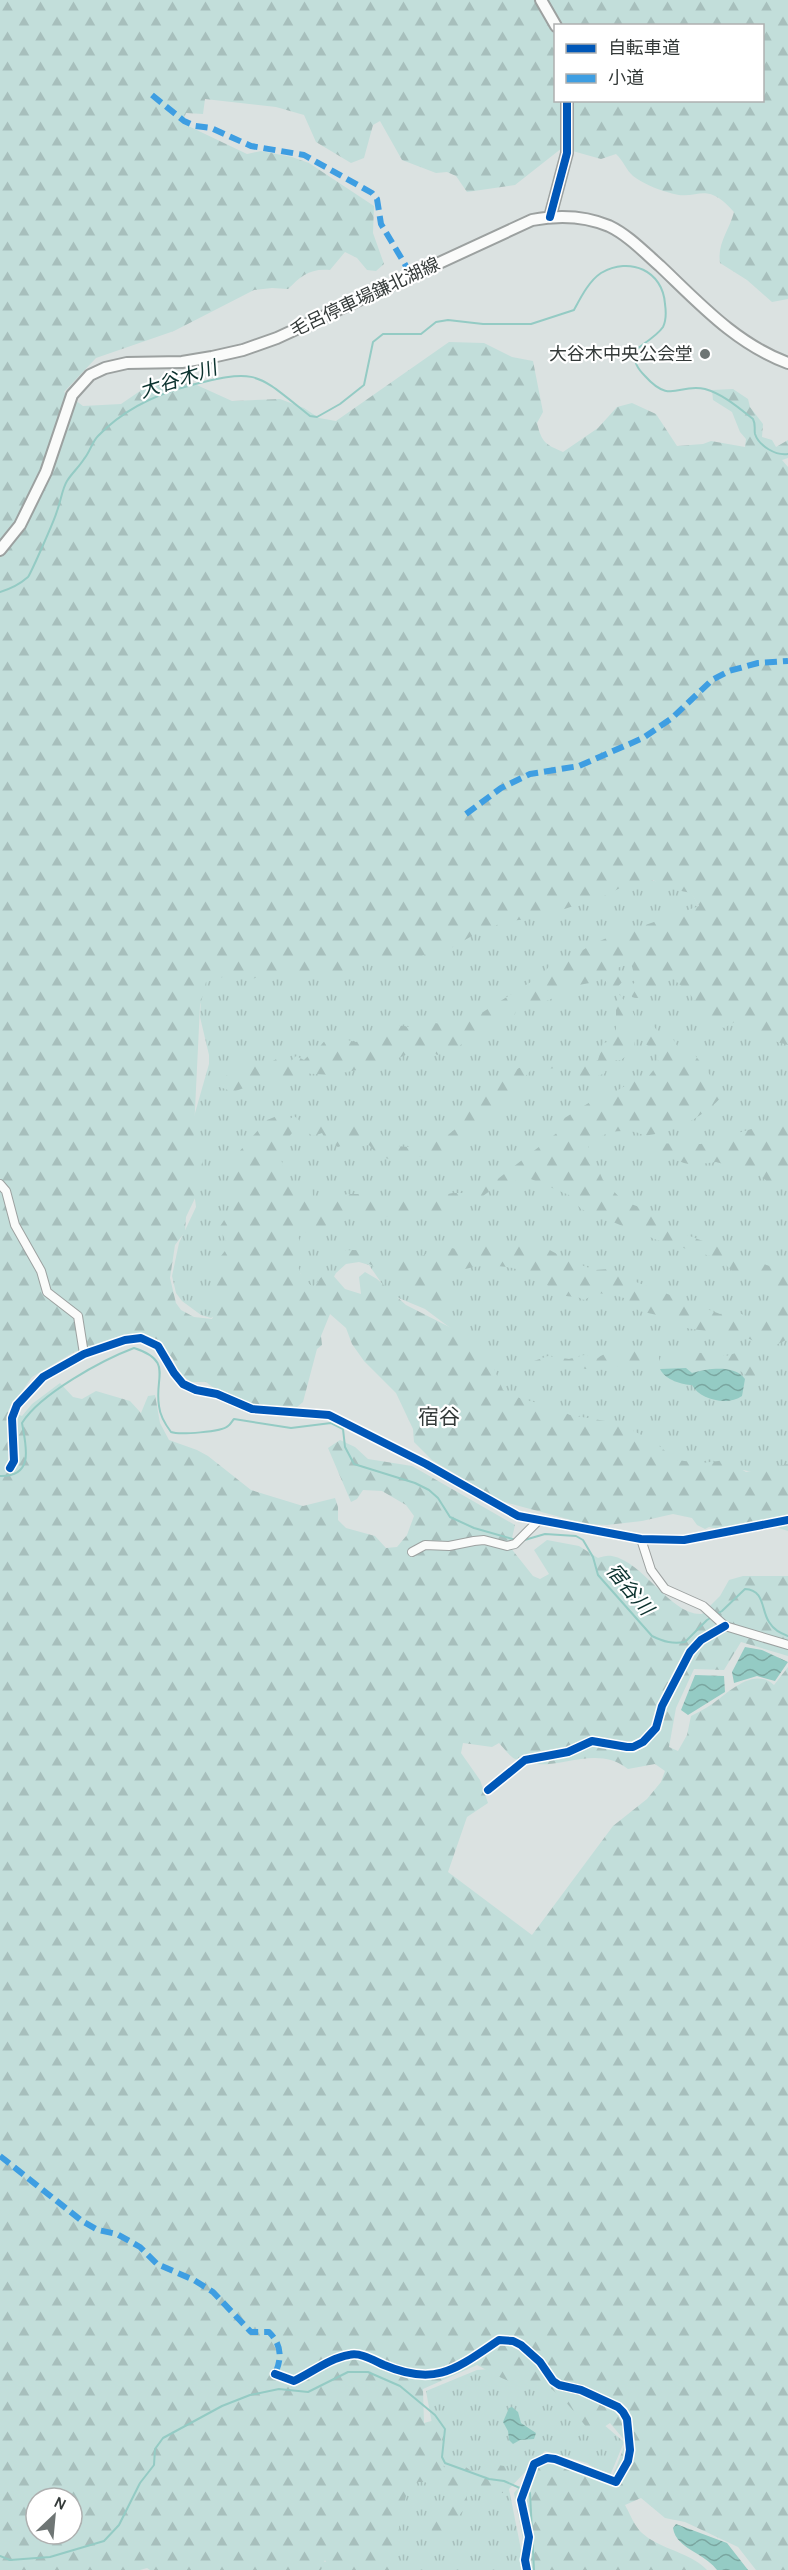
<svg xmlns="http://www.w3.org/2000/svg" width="788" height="2570" font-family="Karla,'Noto Sans JP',sans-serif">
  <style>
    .grass { fill: url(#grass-tufts) }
    .forest { fill: url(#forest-firs); fill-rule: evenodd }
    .water { fill: url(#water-waves) }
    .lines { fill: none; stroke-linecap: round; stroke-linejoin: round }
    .stream { stroke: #94cbc4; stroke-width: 2 }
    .street-casing { stroke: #9ca1a0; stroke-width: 10 }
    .secondary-casing { stroke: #9ca1a0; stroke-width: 14 }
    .street { stroke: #fafbfa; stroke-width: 8 }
    .secondary { stroke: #fafbfa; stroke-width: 10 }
    .quiet { stroke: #3e9ee2; stroke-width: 6; stroke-dasharray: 12 6; stroke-linecap: butt }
    .cycleway-casing { stroke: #fff; stroke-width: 11 }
    .cycleway { stroke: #0057b8; stroke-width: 8 }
    .poi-dot { fill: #6e7574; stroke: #fff; stroke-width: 2 }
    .labels { text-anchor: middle; stroke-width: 4.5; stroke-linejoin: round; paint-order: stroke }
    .street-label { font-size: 18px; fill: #343a39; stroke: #fff }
    .poi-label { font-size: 18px; fill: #343a39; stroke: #fff; text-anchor: end }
    .water-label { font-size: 20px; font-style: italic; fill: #0b322e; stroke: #fff }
    .quarter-label { font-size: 21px; fill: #343a39; stroke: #fff }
  </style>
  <defs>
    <pattern id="grass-tufts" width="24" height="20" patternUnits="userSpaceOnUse" patternTransform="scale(1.5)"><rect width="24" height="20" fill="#c2deda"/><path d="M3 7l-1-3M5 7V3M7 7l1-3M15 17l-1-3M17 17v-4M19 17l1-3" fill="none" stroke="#a7bfbc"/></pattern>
    <pattern id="forest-firs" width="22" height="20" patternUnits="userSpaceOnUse" patternTransform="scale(1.5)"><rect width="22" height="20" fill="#c2deda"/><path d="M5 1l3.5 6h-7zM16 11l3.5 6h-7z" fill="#a7bfbc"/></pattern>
    <pattern id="water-waves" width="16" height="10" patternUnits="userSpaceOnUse" patternTransform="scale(1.5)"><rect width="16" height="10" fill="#94cbc4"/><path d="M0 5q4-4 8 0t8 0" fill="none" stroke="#7aa6a0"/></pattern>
  </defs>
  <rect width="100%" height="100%" fill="#dbe2e1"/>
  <path class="grass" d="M647,879L690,890L705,917L788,998V1470L770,1475L721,1466L688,1467L515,1401L505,1395L485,1354L425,1309L389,1294L369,1265L359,1262L346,1264L336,1273L326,1291L310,1292L295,1263L211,1318L201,1315L182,1301L176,1293L172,1276L179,1243L196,1207L189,1152L193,1120L209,1064V1055L200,1017L204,943L589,897Z
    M513,2367L560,2387L624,2442L609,2478L587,2463L545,2451L509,2489L525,2570H317L324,2562L380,2563L403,2475L433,2429L426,2391L477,2370Z"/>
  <path class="forest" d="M0,0H788V299L772,302L747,280L720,263C717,243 729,231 734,212C703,177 699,204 667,192C656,189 642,183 633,176C626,170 623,160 616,154L601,159L562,148L515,185L467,192L456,176L447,172L436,173L402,160L380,121L373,125L364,158L351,163L316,142L304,115L276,107L205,99L203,114L186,113L182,123L247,154L261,151L292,157L309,163L374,206L373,233L384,264L376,271L367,270L357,258L345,252L330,270C310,268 301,276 288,289L272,288L254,290L174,331L96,358L64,392L83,406L121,404L168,372L232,401L280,399L304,408L319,418L336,421L449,342L484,343L512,357L533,361L543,412L537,423C542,443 545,444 563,452L598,428L617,407L632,403L656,414L677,446L703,444L711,441L745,447L746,439L740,432L732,412L713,400L712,390L733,389L748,399L750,407L763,424L762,437L772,440L776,447L788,440V458L782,460L788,467V1045L767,1039L749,1026L736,1021L724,1028L708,1021L690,994L667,973H662C660,985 645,1002 632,997L631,986L636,981L631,963L617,968L623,981L614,991L608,987L604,977L595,982L568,987L559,996L533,1006L525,1002L517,1005L515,1014L506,1020L497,1021L459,1046L437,1055L431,1049L422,1048L382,1065L332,1075L299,1073L290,1078H275L271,1080L257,1078L249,1086L233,1092L220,1087L214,1089L213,1086C226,1075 249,1058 266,1065L278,1058L286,1062L291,1061L296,1056L304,1060L311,1053L317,1052C328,1030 337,1039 356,1042L366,1038H373C386,1030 392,1023 409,1027L418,1021L443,1024L463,1021L472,1011L483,1012L542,975L552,963H562L591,945L611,936L621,928H637L699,906L691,893L667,888L653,880L627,889L622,887L604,896L537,918L510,921L484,929L451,948L413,958H370L346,975L290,973L249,979L233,974L206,982L200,1006L193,1151L203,1161L197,1174V1194L186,1217L185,1232L175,1245L170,1278L176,1303L181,1310L194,1317L212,1319C220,1300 213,1303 212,1286C210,1269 219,1258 229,1246L219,1228L228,1214L231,1192L230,1172L238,1153L267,1120L277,1116L290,1119L294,1116L304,1124L316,1118L325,1125C346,1119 373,1127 390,1140L391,1145C419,1150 442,1145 462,1122C466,1118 467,1111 471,1107C486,1092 507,1071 527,1065C535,1063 546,1063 555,1062L557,1068L531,1070L523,1079L522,1088L507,1098L504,1106L497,1110L491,1120L483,1121L475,1138C463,1141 459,1153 448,1158C443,1158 438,1155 433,1155C416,1156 398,1164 383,1157L385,1153L383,1149L374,1151L369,1145L357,1147L349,1143L338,1147L326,1140L322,1133L313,1136L303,1130L292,1133L279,1150L284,1171L295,1192L307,1184L312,1187L313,1198L317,1202L325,1203L331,1198L348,1194H364L413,1201L453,1193H470L499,1178L558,1132L563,1119L603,1094L615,1092L633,1081L648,1077L659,1063L656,1052L643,1042L651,1023L661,1035L673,1039L679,1049L694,1054L706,1069L723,1095C705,1116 676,1132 649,1135C644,1136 639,1133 635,1132C615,1129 602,1132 588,1147L603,1180L623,1201L650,1211L671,1229L788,1273V1339L776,1345L766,1346L745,1337L686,1328L657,1315L639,1311L627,1299L615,1295L597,1293L584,1300C577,1296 573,1297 566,1296C554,1293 544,1281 534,1276C508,1262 467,1262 443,1279L446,1301L433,1305C414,1295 362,1251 343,1257C337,1259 333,1264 326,1265C340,1240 372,1252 393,1261L408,1254L416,1258L445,1247L457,1249L486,1246L501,1241L522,1243L533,1241L570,1261L595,1270L609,1269L624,1274L636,1282L720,1314L734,1311L751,1318L774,1309L785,1300L775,1289L754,1276L735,1274L720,1259L657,1240L581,1209L569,1195L526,1177L491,1190L479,1199L461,1200L447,1211L401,1217L352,1216L306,1233L299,1213L292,1215C294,1223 297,1231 299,1239C303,1263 289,1267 313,1287L326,1271L331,1273L345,1289L361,1294L359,1277L365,1272L377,1279L406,1305L471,1338L486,1350L503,1390L510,1395L554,1408L570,1415L617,1423L652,1440L676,1460L702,1463L726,1460L746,1472L788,1464V1531L757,1521L720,1529L709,1527L705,1529L697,1525L692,1518L673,1514L642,1521L607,1525L586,1524L501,1501L432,1460L414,1442L413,1429L396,1393L364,1361L352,1344L346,1328L330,1314L321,1336L322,1345L317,1349L303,1402L297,1407L256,1405L215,1389L206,1382H191L179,1373L173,1359L158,1341L136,1333L74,1352L32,1377L8,1411L22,1416L32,1404L60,1383L73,1397L82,1399L96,1391L130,1401L141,1413L148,1396L155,1395L160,1423L169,1440L197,1450L208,1456L251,1490L303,1506L335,1498L338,1507V1520L346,1528L375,1536L386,1548L397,1547L407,1535L414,1516L406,1505L382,1491L363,1490L357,1499L351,1502L328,1448L340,1440L355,1447L368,1459L412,1466L515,1525L510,1547L533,1576L540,1579L549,1574L534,1550L547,1540L579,1546L598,1558C601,1557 608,1555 612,1556C644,1562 671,1616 702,1614L720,1596L729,1580L743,1576H788V1656L741,1642L724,1670L694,1669L676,1708L669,1747L678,1751L687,1735L691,1716C698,1712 705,1709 712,1704C728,1693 753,1666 774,1685L788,1667V2570H756L738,2547L685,2522L665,2518L641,2498L625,2505C630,2514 635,2527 642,2533C661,2550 690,2552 707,2570H529L514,2493L546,2455L586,2465L611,2480L626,2442L610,2423L592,2435C582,2421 559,2390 544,2385C536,2382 528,2385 520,2384C510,2384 487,2370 477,2365L423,2389L424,2423L435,2420L442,2431L440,2462L445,2468L456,2470L463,2465L470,2470L478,2471L486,2463L504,2466C511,2478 505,2480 503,2493L469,2490L466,2492L468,2505L453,2522L451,2538L442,2545L433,2543L431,2526L459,2500L455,2494L436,2491L425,2482H412L406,2496L399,2524L400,2545L394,2555L395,2570H329L325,2560L321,2570H150L147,2568L140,2570H0ZM556,26H762V100H556ZM463,1743L492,1747L499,1743C504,1748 509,1756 515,1759C552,1777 593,1741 628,1769L655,1764L665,1771L661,1782L647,1799L613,1826L532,1935L448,1872L467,1817L488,1803L480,1780L461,1753ZM36,2498H72V2534H36Z
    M618,993L632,1010L635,1017L626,1035L634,1039L635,1049L621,1060H612L607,1063L605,1073L596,1077L595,1082C584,1086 576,1084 574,1071L598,1060L603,1043L608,1042L609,1036L616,1030V1010L618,1000L616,995Z
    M788,1122V1186L775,1180L768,1182L756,1172L743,1173L738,1168L716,1162L693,1165L684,1163L643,1148V1143L701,1144L758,1127Z
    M645,1347L654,1348L659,1356V1363L628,1361L610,1370L586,1369L570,1365L555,1366L551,1364L545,1366L534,1361L548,1356L569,1359L584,1355L598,1358C605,1352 619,1349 628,1353Z
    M677,1350L726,1356L742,1351L749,1352L763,1364L749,1386L745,1374L732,1366H680L675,1354Z"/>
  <path class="water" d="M686,1368L692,1373C707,1369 734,1364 745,1379L742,1396C728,1406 700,1400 692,1385C683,1385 665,1380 660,1369Z
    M745,1647L762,1650L788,1662L775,1681L757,1676L734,1683L732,1672Z
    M695,1675L724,1676L725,1692L688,1715L681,1710Z
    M512,2407L518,2412L521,2423L536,2433L534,2439L520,2440L513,2444L509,2440L508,2431L503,2422L509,2408Z
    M676,2524L727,2543L748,2570H717C705,2553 676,2549 673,2528Z"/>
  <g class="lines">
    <path class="stream" d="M0,592C10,589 20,584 28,577C31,573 55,519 57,511C61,501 62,489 67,481C72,473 79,467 84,459C90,452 92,442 98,436C123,410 154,395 188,386C258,368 255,372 310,416L317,417L340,404L364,385L373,342L383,334H421L436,322L448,320L483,324H531L574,310C581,297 589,281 601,273C630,256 663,271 665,304C666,311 666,321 663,327C657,336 643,344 634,351C634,362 637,368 645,376C671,405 678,383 705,389C723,394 739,408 753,419C756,425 754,429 755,434C759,446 776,456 788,454
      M0,1476C35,1477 26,1446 22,1423C40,1394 102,1360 134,1348C174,1361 154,1377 159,1406C160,1416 165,1424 171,1432C179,1435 222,1432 228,1426C231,1424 232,1421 234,1419L291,1428L331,1423L343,1429L345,1447L354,1464L415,1483L429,1490L438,1498L450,1517L474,1528L516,1540
      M521,1541L545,1534L576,1536L583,1540L593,1557L598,1575L652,1636C664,1642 673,1644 685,1642L707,1620L722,1611L745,1589C765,1590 761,1610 769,1622C774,1630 780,1633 788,1636
      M527,2492L530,2493L534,2570
      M0,2556L10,2560L50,2557L104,2541L119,2525L140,2483L154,2465L155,2449L163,2438L222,2406L250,2395L279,2389L308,2392L348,2372H368L400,2386L435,2415L445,2429L442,2457L445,2463L489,2479L504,2481L522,2489"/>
    <g class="street-casing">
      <path id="street" d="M0,1184L6,1191L15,1225L41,1271L47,1292L78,1316L84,1354
        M10,1468L14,1461L12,1418L17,1405L43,1377L84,1354L125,1340L141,1338L158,1346L174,1373L183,1384L196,1390L217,1394L252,1409L329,1415L426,1464L518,1516L641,1539L684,1540L788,1520
        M641,1539L651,1570L665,1589L703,1606L725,1626L788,1645
        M412,1552L425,1545L449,1546L474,1541L484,1540L507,1546L515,1544L539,1520
        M488,1790L525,1760L568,1752L592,1741L627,1747H633L643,1742L656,1728L662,1706L690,1652L701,1640L725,1626
        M275,2374L294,2381C311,2373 330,2358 349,2355C360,2352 373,2360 384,2365C436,2387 456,2369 499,2340L513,2341L521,2345L540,2362L553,2381L559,2385L581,2390L618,2407L623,2412L627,2419L630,2450L628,2461L616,2482L555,2459L547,2458L534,2464L521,2500L529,2537L525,2560L527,2570"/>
    </g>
    <g class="secondary-casing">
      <path id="secondary" d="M541,0L556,26
        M550,217L567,153V100
        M0,550L20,525L46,472L72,395L90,375L105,368L127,363L182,362L212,357L243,350L277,338L532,220C558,215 583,215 609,226C628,235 644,252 660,266C699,303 736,344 788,363"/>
    </g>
    <use href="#street" class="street"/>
    <use href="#secondary" class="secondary"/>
    <path class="quiet" d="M152,95L184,121L195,126L211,128L251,146L304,155L372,193L377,199L381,224L412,276
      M466,814L501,788L530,774L579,766L643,738L672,718L712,680L729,671L758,663L788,661
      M0,2156L82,2221L98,2230L117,2234L140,2247L157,2264L194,2280L213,2292L251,2332H269C282,2345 282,2358 275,2374"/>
    <g class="cycleway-casing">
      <path id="cycleway" d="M550,217L567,153V100
        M10,1468L14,1461L12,1418L17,1405L43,1377L84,1354L125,1340L141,1338L158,1346L174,1373L183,1384L196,1390L217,1394L252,1409L329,1415L426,1464L518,1516L641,1539L684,1540L788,1520
        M488,1790L525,1760L568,1752L592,1741L627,1747H633L643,1742L656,1728L662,1706L690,1652L701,1640L725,1626
        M275,2374L294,2381C311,2373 330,2358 349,2355C360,2352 373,2360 384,2365C436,2387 456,2369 499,2340L513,2341L521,2345L540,2362L553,2381L559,2385L581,2390L618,2407L623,2412L627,2419L630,2450L628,2461L616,2482L555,2459L547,2458L534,2464L521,2500L529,2537L525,2560L527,2570"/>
    </g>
    <use href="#cycleway" class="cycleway"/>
  </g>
  <circle class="poi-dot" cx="705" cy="354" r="6"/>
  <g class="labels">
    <g class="street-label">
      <text transform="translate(365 297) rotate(-25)" y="6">毛呂停車場鎌北湖線</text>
    </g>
    <g class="poi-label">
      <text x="693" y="360">大谷木中央公会堂</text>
    </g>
    <g class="water-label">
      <text transform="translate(178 379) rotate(-18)" y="7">大谷木川</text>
      <text transform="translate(630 1589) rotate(50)" y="7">宿谷川</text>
    </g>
    <g class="quarter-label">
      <text x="439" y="1424">宿谷</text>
    </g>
  </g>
  <rect x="554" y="24" width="210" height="78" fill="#ffffff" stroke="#aeb0b0" stroke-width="1.5"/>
  <rect x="566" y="44" width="30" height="9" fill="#0057b8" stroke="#aeb0b0" stroke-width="1.5"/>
  <text x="608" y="54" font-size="18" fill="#343a39">自転車道</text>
  <rect x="566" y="74" width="30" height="9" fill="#3e9ee2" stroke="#aeb0b0" stroke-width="1.5"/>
  <text x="608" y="84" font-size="18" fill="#343a39">小道</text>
  <g transform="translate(54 2516) rotate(26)"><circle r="28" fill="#ffffff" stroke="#aeb0b0" stroke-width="1.5"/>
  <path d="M0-4.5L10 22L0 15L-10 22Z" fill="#6e7574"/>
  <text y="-9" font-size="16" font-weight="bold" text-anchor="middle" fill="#343a39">N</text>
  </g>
</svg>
